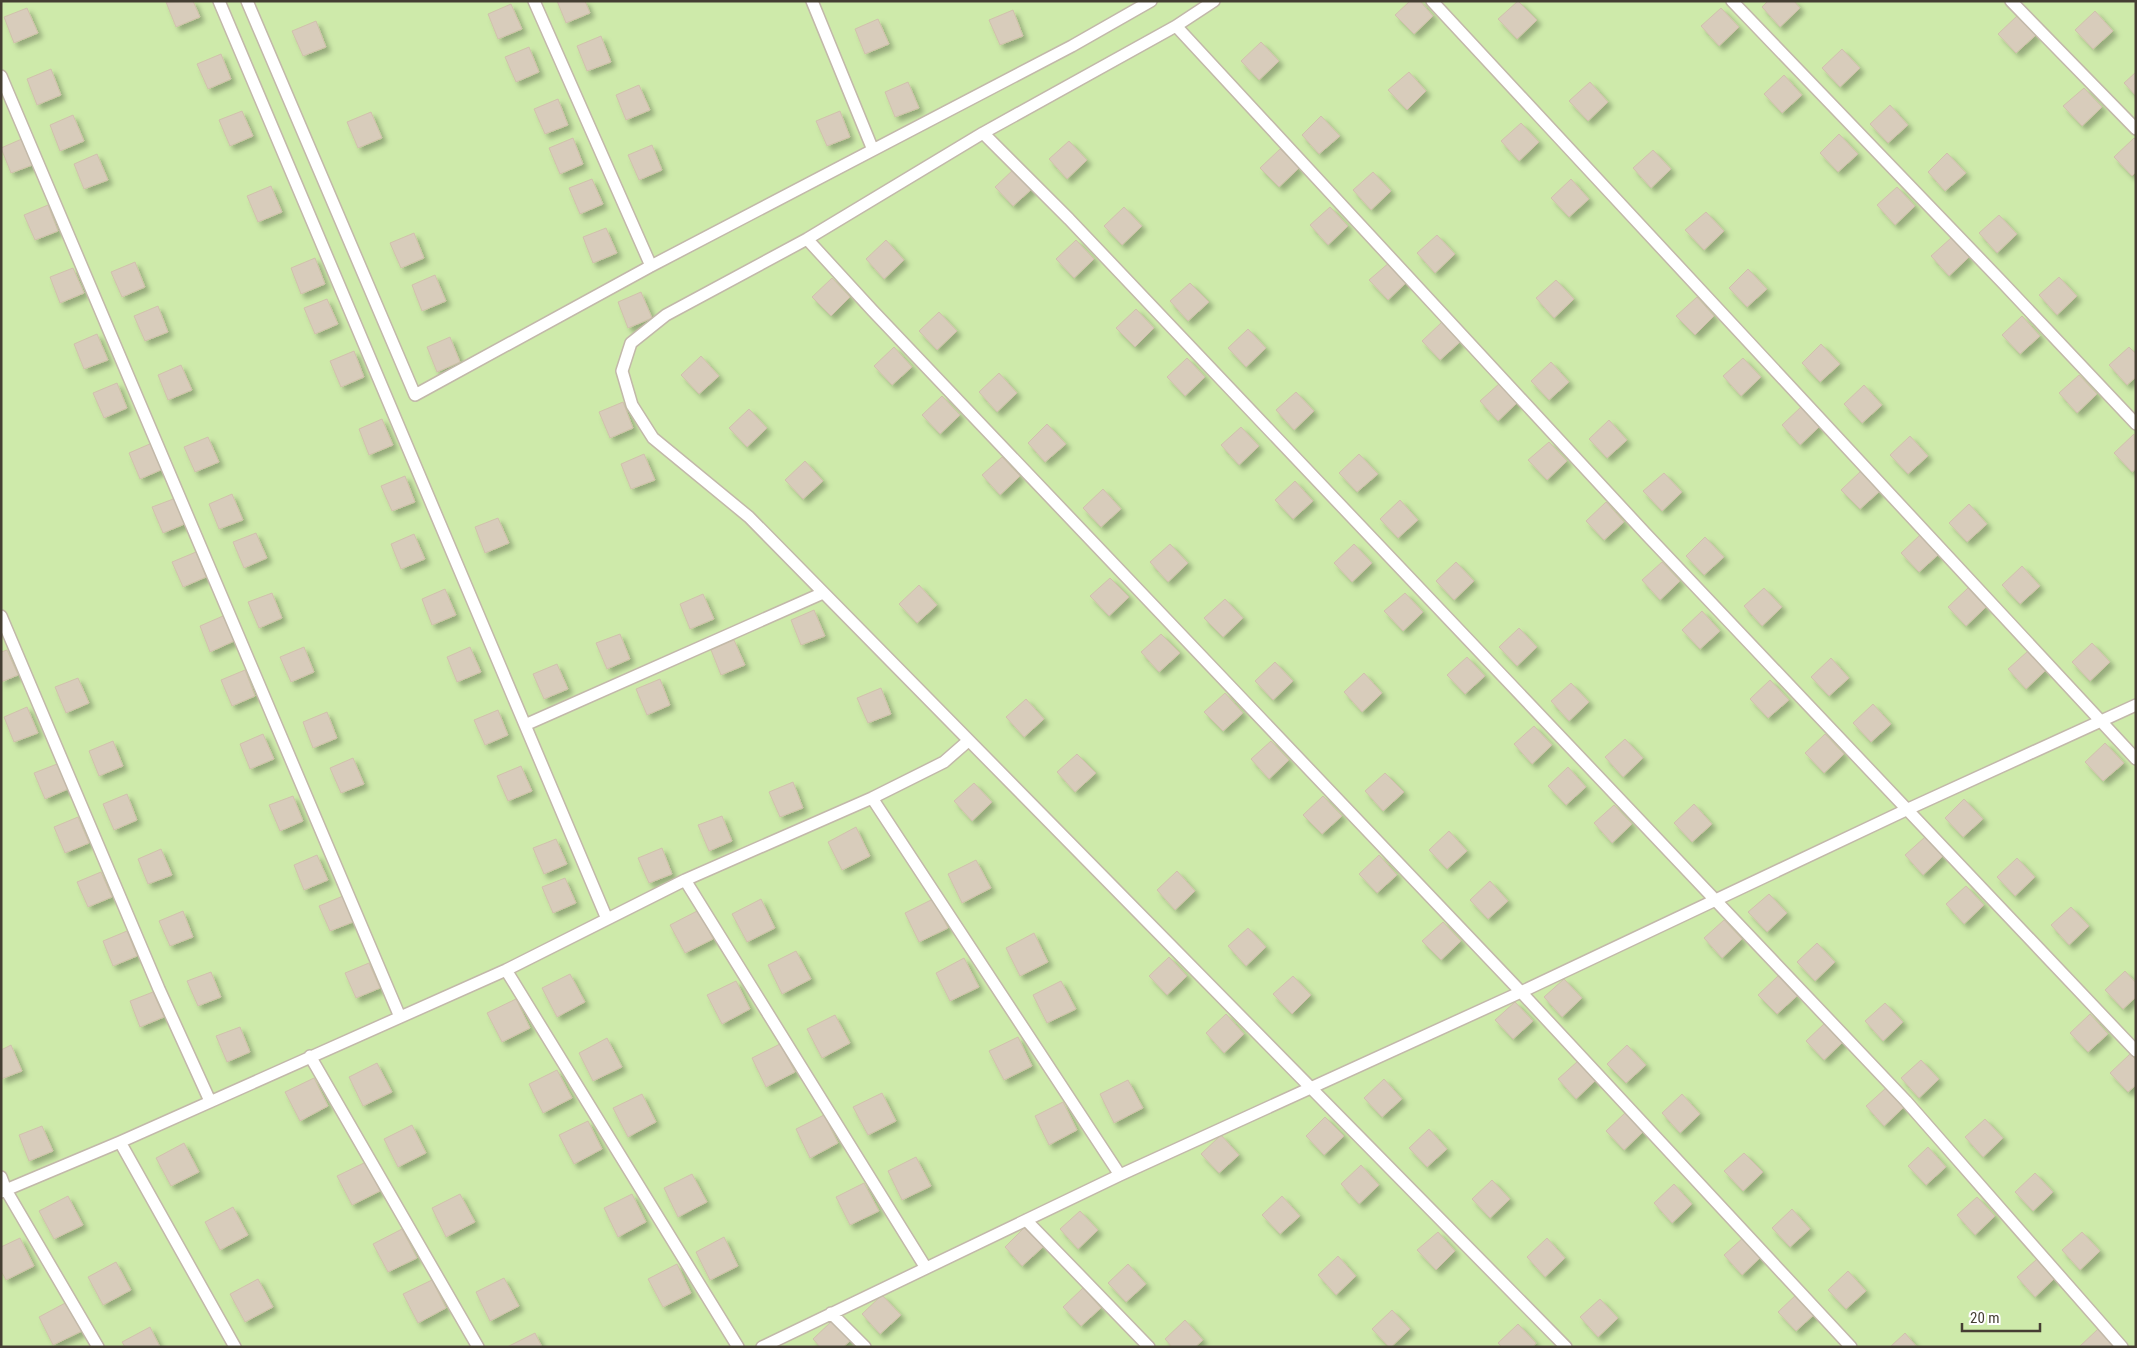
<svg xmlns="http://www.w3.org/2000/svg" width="2137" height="1348" font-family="'Roboto Condensed',sans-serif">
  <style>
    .green { fill: #ceeaaa }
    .building { fill: #d8ccbb; stroke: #d0c1ab; filter: url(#shadow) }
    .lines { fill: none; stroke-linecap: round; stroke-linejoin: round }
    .service-casing { stroke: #c2b8a9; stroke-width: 14 }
    .service { stroke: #fff; stroke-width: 11 }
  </style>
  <defs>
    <filter id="shadow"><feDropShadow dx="4.5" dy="4.5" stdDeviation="2.5" flood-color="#0004"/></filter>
  </defs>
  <rect width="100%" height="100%" fill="#f3eee4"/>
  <path class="green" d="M1,1H2136V1347H1Z"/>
  <path class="building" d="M193,1L200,17L176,27L166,2Z
    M557,1H585L590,13L566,23Z
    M1410,1H1420L1433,16L1414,34L1395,15Z
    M1518,1L1537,20L1517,39L1498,19Z
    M1768,1H1794L1800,8L1780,27L1762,7Z
    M511,4L522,29L498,39L488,14Z
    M27,8L38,33L14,43L4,17Z
    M1721,8L1739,27L1719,46L1701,26Z
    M1013,10L1023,36L1000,45L989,20Z
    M2095,11L2113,31L2093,49L2075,30Z
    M2018,15L2036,35L2016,53L1998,34Z
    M878,19L889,44L865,54L855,29Z
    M316,21L326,47L303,56L292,31Z
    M601,36L611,62L587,71L577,46Z
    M1261,42L1279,61L1259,80L1241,61Z
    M529,47L539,72L516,82L505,57Z
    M1842,49L1860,68L1840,87L1822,68Z
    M221,54L231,79L208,89L197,64Z
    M51,69L61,95L37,105L27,79Z
    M1409,72L1426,91L1407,110L1388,90Z
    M2136,72V96L2124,83Z
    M1784,75L1802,95L1782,113L1764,94Z
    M908,82L919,108L895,117L885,92Z
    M1590,82L1608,102L1588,121L1569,101Z
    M639,85L650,110L626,120L616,95Z
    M2084,88L2102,107L2082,126L2063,106Z
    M558,99L568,125L545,134L534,109Z
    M1890,105L1908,125L1888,143L1870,124Z
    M242,111L253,136L230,146L219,120Z
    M840,111L850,137L827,146L816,121Z
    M371,112L382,138L358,148L347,122Z
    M73,115L84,141L60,151L50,125Z
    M1321,116L1340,136L1319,154L1302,135Z
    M1521,123L1539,142L1519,161L1501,141Z
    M1839,134L1858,154L1838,172L1820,153Z
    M24,138L35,164L11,173L1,148Z
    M573,138L583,164L560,174L549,148Z
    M2134,138L2136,140V172L2132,176L2114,157Z
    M1069,141L1087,160L1067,179L1049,159Z
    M652,145L662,170L639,180L628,155Z
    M1280,149L1299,168L1279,187L1260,168Z
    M1653,150L1671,169L1651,188L1633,168Z
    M1947,153L1966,173L1945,191L1928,172Z
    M97,154L108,180L84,189L74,164Z
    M1015,168L1033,188L1013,206L995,187Z
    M1373,172L1391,191L1371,210L1353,190Z
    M592,179L603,204L580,214L569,188Z
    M1571,179L1589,199L1569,217L1551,198Z
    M271,186L282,212L258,222L247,196Z
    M1897,187L1915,206L1895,225L1877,205Z
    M48,205L58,231L35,240L24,215Z
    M1124,207L1142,226L1122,245L1104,226Z
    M1330,207L1348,226L1328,245L1310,225Z
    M1706,212L1724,231L1704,250L1685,230Z
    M1999,215L2017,234L1997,253L1979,233Z
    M606,228L617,253L593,263L583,237Z
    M414,233L424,258L401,268L390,243Z
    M1437,235L1455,254L1435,273L1417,253Z
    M1951,238L1969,257L1949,276L1931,256Z
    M886,240L904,260L884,279L866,259Z
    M1076,240L1094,259L1074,278L1056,259Z
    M315,258L325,284L301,294L291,268Z
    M135,262L145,287L122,297L111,272Z
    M1390,262L1408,281L1388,300L1369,280Z
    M73,268L84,293L60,303L50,277Z
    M1748,269L1767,289L1747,307L1729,288Z
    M435,275L446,301L422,311L412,285Z
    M2059,277L2077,296L2057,315L2039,295Z
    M832,278L850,297L831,316L812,297Z
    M1556,280L1574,299L1554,318L1536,298Z
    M1190,283L1209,302L1188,321L1170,301Z
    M641,292L652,318L628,328L618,302Z
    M1697,297L1714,316L1695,335L1676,316Z
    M327,299L338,324L315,334L304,308Z
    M158,306L168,332L145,341L134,316Z
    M1136,309L1154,328L1135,347L1116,328Z
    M939,312L957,331L937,350L919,331Z
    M2022,316L2040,336L2020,354L2002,335Z
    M1442,322L1460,342L1440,360L1422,341Z
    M1248,329L1266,348L1246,367L1228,348Z
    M97,334L108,360L84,369L74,344Z
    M450,337L460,362L437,372L427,347Z
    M1821,344L1840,364L1820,382L1802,363Z
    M894,347L912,367L892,385L874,366Z
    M2129,347L2136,354V377L2127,385L2109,365Z
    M354,351L364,377L341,387L330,361Z
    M701,356L719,376L699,394L681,375Z
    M1187,358L1205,377L1185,396L1167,377Z
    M1743,358L1761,377L1741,396L1723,376Z
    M1551,362L1569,382L1549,400L1531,381Z
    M181,365L192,390L168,400L158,375Z
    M999,373L1017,393L997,412L979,392Z
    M2079,375L2097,394L2077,413L2059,393Z
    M117,383L127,408L104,418L93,393Z
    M1500,383L1518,402L1498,421L1480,401Z
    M1864,385L1882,405L1862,423L1844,404Z
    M1296,392L1314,411L1294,430L1276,410Z
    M942,396L960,415L940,434L922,415Z
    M623,402L633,428L610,438L599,412Z
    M1802,406L1820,426L1800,445L1782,425Z
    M749,409L767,428L747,447L729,428Z
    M382,419L393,445L369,455L359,429Z
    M1609,420L1627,440L1607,458L1589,439Z
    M1047,424L1066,444L1045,462L1028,443Z
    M1241,427L1259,446L1239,465L1221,445Z
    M2134,434L2136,469L2132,472L2114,453Z
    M1910,436L1928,456L1908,474L1890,455Z
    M208,437L219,462L195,472L184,447Z
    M1549,442L1567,461L1547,480L1528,460Z
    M152,443L163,469L140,479L129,453Z
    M644,454L655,480L631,489L621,464Z
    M1359,454L1378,474L1357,492L1339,473Z
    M1002,457L1020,476L1000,495L982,475Z
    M805,461L823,481L803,499L785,480Z
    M1861,471L1880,491L1860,509L1841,490Z
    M1664,473L1682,492L1662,511L1643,491Z
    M405,476L415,502L392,511L381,486Z
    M1295,481L1313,501L1293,519L1275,500Z
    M1103,489L1121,509L1101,527L1083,508Z
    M232,494L243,520L219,529L209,504Z
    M176,498L187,523L163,533L152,507Z
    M1400,500L1418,520L1398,538L1380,519Z
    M1606,502L1624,522L1604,540L1586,521Z
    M1969,504L1987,524L1967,542L1949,523Z
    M498,518L509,543L485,553L475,527Z
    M256,533L267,558L244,568L233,542Z
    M414,534L425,559L401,569L391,544Z
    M1921,534L1939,554L1919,572L1901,553Z
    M1705,537L1724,557L1704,575L1686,556Z
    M1170,544L1188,563L1168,582L1150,562Z
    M1354,544L1372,563L1352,582L1334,563Z
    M196,552L206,577L183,587L172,562Z
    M1456,562L1474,581L1454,600L1436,581Z
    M1662,562L1680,581L1660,600L1642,580Z
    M2022,566L2040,586L2020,604L2002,585Z
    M1110,578L1129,597L1109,616L1090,596Z
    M919,585L937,605L917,623L899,604Z
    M1764,588L1782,607L1762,626L1744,606Z
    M1968,588L1986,607L1966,626L1948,607Z
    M445,589L456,615L432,625L422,599Z
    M272,593L282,618L259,628L248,602Z
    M1405,593L1423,612L1403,631L1384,611Z
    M703,594L714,619L690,629L680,604Z
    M1225,599L1243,618L1223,637L1204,618Z
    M814,610L825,636L801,645L791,620Z
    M1702,611L1720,631L1700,649L1682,630Z
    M223,616L234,641L210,652L200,626Z
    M1519,628L1537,647L1517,666L1499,647Z
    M620,634L630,659L607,669L596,643Z
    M1161,634L1180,653L1159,672L1141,652Z
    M734,640L745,665L721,675L711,650Z
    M2092,643L2110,662L2090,681L2072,662Z
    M304,647L314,672L291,682L280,657Z
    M470,647L481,672L457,682L447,657Z
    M7,650L18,675L1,682V652Z
    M2028,651L2046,670L2026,689L2008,669Z
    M1467,657L1485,676L1465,694L1447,675Z
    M1831,658L1849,678L1829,696L1811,677Z
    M1275,662L1293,681L1273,700L1255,681Z
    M557,664L568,689L544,699L533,674Z
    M245,670L255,696L232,706L221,680Z
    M1364,673L1382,693L1362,712L1344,692Z
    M78,678L89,703L66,713L55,687Z
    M660,679L670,705L647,715L636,689Z
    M1770,680L1789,700L1768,718L1750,699Z
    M1571,683L1589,702L1569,721L1551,701Z
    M881,688L891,714L868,723L857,698Z
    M1225,693L1243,713L1223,731L1204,712Z
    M1026,699L1044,719L1024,737L1006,717Z
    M1873,704L1891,724L1871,742L1853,723Z
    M27,707L38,733L14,742L4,717Z
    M498,710L508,735L485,745L474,720Z
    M327,712L337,738L313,748L303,722Z
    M1534,726L1552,745L1532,764L1514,744Z
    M263,734L274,759L250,769L240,744Z
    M1825,734L1844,754L1824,773L1805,753Z
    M1625,739L1643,758L1623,777L1605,757Z
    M113,741L123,766L99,776L89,751Z
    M1271,741L1289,760L1269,779L1251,759Z
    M2105,743L2124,763L2103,781L2085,762Z
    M1077,754L1096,773L1075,792L1057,772Z
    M353,758L364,784L341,793L330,768Z
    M57,764L68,789L45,799L34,773Z
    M521,766L532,791L508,801L497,776Z
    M1568,767L1586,787L1566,805L1548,786Z
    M1385,773L1404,792L1383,811L1365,791Z
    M793,782L803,808L780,817L769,792Z
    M974,783L992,802L972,821L954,801Z
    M127,794L137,820L114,830L103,804Z
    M293,796L303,821L280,831L269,805Z
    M1323,796L1342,816L1322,834L1303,815Z
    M1964,799L1983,819L1963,837L1945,818Z
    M1694,804L1712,824L1692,842L1674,823Z
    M1614,805L1632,824L1612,843L1594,823Z
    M722,816L732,841L709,851L698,825Z
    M78,817L89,843L65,853L54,827Z
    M856,827L870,856L842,870L828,842Z
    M1449,831L1467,851L1447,869L1429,850Z
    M1925,837L1943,856L1923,875L1905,855Z
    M556,839L567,864L544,874L533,848Z
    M662,848L672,874L649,883L638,858Z
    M161,849L172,875L148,884L138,859Z
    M317,855L328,880L304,890L294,865Z
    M1379,855L1397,875L1377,893L1359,874Z
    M2017,858L2035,877L2015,896L1997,877Z
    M976,860L991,888L962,903L948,874Z
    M1177,871L1195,891L1175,910L1157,890Z
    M101,872L112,897L88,907L77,882Z
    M565,878L576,903L553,913L542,887Z
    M1490,881L1508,901L1488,919L1470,900Z
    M1966,886L1984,905L1964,924L1946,904Z
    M1769,894L1787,913L1767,932L1748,912Z
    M343,896L353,922L330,931L319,906Z
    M761,899L775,928L747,942L732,914Z
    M933,899L948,928L919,942L905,913Z
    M2071,907L2089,926L2069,945L2051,925Z
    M699,910L713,939L685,953L670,925Z
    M183,911L193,937L170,946L159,921Z
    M1724,920L1742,939L1722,958L1704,938Z
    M1443,922L1461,941L1441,960L1422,941Z
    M1248,928L1266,947L1246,966L1228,946Z
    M127,931L137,956L113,966L103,941Z
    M1034,933L1048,962L1020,976L1006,948Z
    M1817,943L1835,962L1815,981L1797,962Z
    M796,951L811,979L782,994L768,965Z
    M1169,957L1187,976L1167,995L1149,976Z
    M964,958L979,987L950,1001L936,973Z
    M369,963L380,988L356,998L345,973Z
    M2125,971L2136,983V997L2123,1009L2105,990Z
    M211,972L221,997L198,1006L187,981Z
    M570,974L585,1002L557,1017L542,988Z
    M1293,976L1311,995L1292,1014L1273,994Z
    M1778,976L1797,996L1777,1014L1758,995Z
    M1564,979L1582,998L1562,1017L1544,997Z
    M736,981L750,1009L722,1024L707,995Z
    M1061,981L1076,1009L1047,1023L1033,995Z
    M153,992L164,1017L140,1027L130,1001Z
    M516,999L530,1028L502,1042L487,1013Z
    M1515,1002L1533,1021L1513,1039L1495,1020Z
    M1885,1003L1903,1022L1883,1041L1865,1021Z
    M1226,1014L1244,1034L1224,1053L1206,1033Z
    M2090,1014L2108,1034L2088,1052L2070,1033Z
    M835,1015L850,1043L822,1058L807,1029Z
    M1826,1022L1844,1041L1824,1060L1806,1041Z
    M240,1027L250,1052L227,1062L216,1036Z
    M1018,1037L1032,1066L1004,1080L989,1051Z
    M607,1038L622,1067L593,1081L579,1053Z
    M780,1044L795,1072L766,1087L752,1058Z
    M11,1045L22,1071L1,1079V1050Z
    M1627,1045L1646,1065L1626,1083L1607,1064Z
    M2130,1054L2136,1060V1085L2128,1092L2110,1073Z
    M1921,1060L1939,1079L1919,1098L1901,1078Z
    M1578,1061L1596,1080L1576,1099L1558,1079Z
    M377,1063L392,1092L363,1106L349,1077Z
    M557,1070L572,1098L543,1113L529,1084Z
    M314,1078L328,1106L300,1121L285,1092Z
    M1384,1079L1402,1099L1382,1117L1364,1098Z
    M1128,1080L1143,1108L1114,1123L1100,1094Z
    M1886,1088L1904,1107L1884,1126L1866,1106Z
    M882,1093L896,1121L868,1135L853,1107Z
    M642,1094L656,1122L628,1137L613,1108Z
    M1682,1094L1700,1114L1680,1133L1662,1113Z
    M1063,1102L1077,1130L1049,1145L1035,1116Z
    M1626,1112L1644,1131L1624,1150L1606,1131Z
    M824,1115L838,1143L810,1158L796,1129Z
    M1325,1117L1344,1136L1324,1155L1306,1136Z
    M1985,1119L2003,1138L1983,1157L1965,1137Z
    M588,1121L602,1149L574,1164L559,1135Z
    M412,1125L426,1153L398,1167L384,1139Z
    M42,1126L53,1151L29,1161L19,1135Z
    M1429,1129L1447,1149L1427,1167L1409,1148Z
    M1221,1135L1239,1155L1219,1173L1201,1154Z
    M184,1143L199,1172L171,1186L156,1158Z
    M1928,1147L1946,1167L1926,1185L1908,1166Z
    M1744,1153L1763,1172L1743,1191L1724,1171Z
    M916,1157L931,1186L902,1200L888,1171Z
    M366,1162L380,1191L352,1205L337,1176Z
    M1361,1165L1379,1185L1359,1204L1341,1184Z
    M2035,1173L2053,1192L2033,1211L2015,1192Z
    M692,1174L707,1202L678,1217L664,1188Z
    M1492,1180L1510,1199L1490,1218L1472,1199Z
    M864,1183L879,1211L850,1225L836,1197Z
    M1674,1184L1692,1204L1672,1223L1654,1203Z
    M460,1194L475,1222L446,1237L432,1208Z
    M632,1194L646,1222L618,1237L604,1208Z
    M68,1196L83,1225L54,1239L39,1211Z
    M1282,1196L1300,1216L1280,1234L1262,1215Z
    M1977,1197L1995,1216L1975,1235L1957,1215Z
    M233,1207L248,1235L220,1250L205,1222Z
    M1792,1209L1810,1229L1790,1247L1772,1228Z
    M1080,1211L1098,1230L1078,1249L1060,1229Z
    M1024,1228L1043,1247L1022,1266L1005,1247Z
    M402,1229L417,1258L388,1272L373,1244Z
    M1438,1232L1455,1251L1436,1270L1417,1250Z
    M2082,1232L2100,1251L2080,1270L2062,1250Z
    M724,1237L738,1266L710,1280L696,1252Z
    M1744,1237L1762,1256L1742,1275L1724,1255Z
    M20,1238L34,1266L6,1280L1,1271V1247Z
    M1547,1238L1565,1258L1545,1277L1527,1257Z
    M1338,1256L1356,1276L1336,1295L1318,1275Z
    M2037,1259L2055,1278L2035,1297L2017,1277Z
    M116,1262L131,1290L103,1305L88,1277Z
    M677,1264L691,1293L663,1307L648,1279Z
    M1128,1264L1146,1284L1126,1302L1108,1283Z
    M1848,1271L1866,1291L1846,1309L1828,1290Z
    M504,1278L519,1306L490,1321L476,1292Z
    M258,1279L273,1307L245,1322L230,1294Z
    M432,1280L446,1308L418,1323L403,1294Z
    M1083,1288L1101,1308L1081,1326L1063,1307Z
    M1798,1293L1816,1313L1796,1331L1778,1312Z
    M882,1295L901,1315L880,1334L862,1314Z
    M1600,1299L1618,1318L1598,1337L1580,1317Z
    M67,1302L82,1331L53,1345L39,1317Z
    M1392,1310L1410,1329L1391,1347H1389L1372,1329Z
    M833,1320L851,1340L843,1347H820L813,1339Z
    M1185,1320L1203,1340L1195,1347H1172L1165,1339Z
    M1518,1324L1536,1343L1533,1347H1502L1498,1343Z
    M150,1327L160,1347H125L122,1342Z
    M2098,1329L2114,1347H2079Z
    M535,1333L542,1347H507Z
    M1905,1333L1917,1347H1890Z"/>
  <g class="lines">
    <g class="service-casing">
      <path id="service" d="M219,1L607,919
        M247,1L415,395L651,266L1072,46L1151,1
        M534,1L651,266
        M812,1L873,150
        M1214,1L1176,26L983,133L807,239L666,315L631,343L622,371L632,405L653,438L749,517L1566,1347
        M1432,1L2136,759
        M1732,1L2003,283L2136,424
        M2011,1L2136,129
        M1176,26L1646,534L2136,1051
        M1,76L400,1017
        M983,133L1069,219L1906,1101L2122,1347
        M807,239L873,311L1521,992L1851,1347
        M1,616L159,989L210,1101
        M525,725L823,593
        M872,798L1120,1175
        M685,880L926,1268
        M506,970L738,1347
        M310,1056L478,1347
        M120,1142L235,1347
        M1,1177L6,1190L98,1347
        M1,1192L120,1142L506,970L685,880L872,798L944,762L968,741
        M1026,1220L1149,1347
        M831,1313L865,1347
        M762,1347L1120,1175L1521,992L1906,810L2136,705"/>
    </g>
    <use href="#service" class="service"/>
  </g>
  <rect width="2137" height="1348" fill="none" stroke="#453e33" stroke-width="5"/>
  <path d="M1962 1323v8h78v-8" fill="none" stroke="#453e33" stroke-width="2.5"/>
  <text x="1970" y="1323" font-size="15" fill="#453e33" stroke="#ffffff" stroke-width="4" paint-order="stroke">20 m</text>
</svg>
